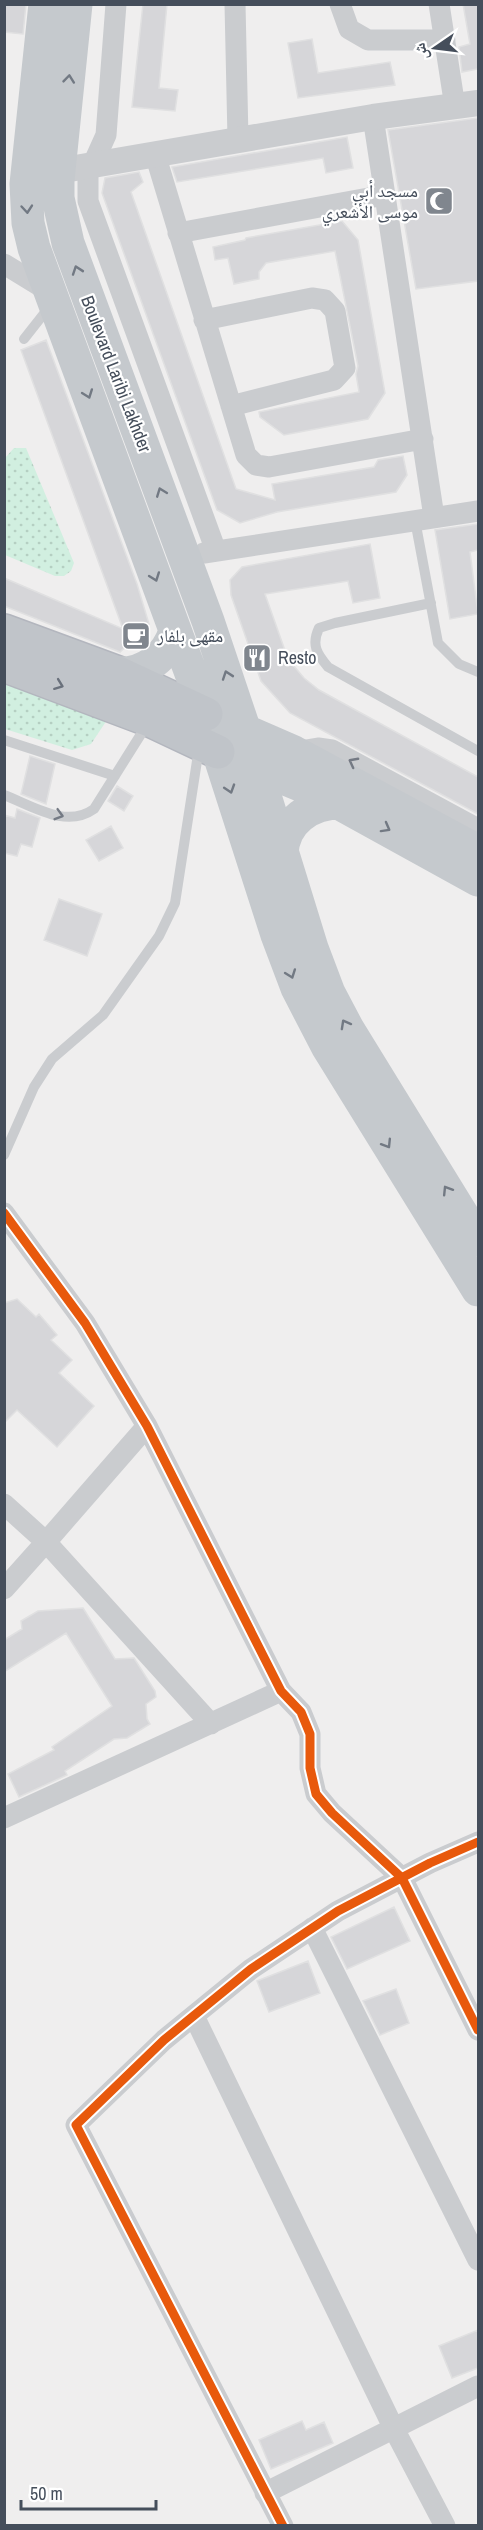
<svg xmlns="http://www.w3.org/2000/svg" width="483" height="2530" font-family="'Archivo Narrow','Noto Naskh Arabic',sans-serif">
  <style>
    .grass { fill: url(#grass-dots) }
    .building { fill: #d6d6d9; stroke: #e0e0e1; stroke-width: 1.5 }
    .lines { fill: none; stroke-linecap: round; stroke-linejoin: round }
    .trunk-casing { stroke: #b3b6be; stroke-width: 36 }
    .service { stroke: #cacccf; stroke-width: 10 }
    .minor { stroke: #cacccf; stroke-width: 21 }
    .tertiary { stroke: #cacccf; stroke-width: 26 }
    .primary { stroke: #c5c9cd; stroke-width: 33 }
    .trunk { stroke: #c0c4c9; stroke-width: 33 }
    .cycleway-casing { stroke: #fff; stroke-width: 13 }
    .cycleway { stroke: #e8590c; stroke-width: 9 }
    .oneway { stroke: #727983 }
    .oneway2 { stroke: #6a717c }
    .oneway3 { stroke: #747a84 }
    .labels { text-anchor: middle; stroke-width: 4.5; stroke-linejoin: round; paint-order: stroke }
    .poi-label { font-size: 18px; fill: #454e5b; stroke: #fff; text-anchor: start }
    .street-label { font-size: 18px; fill: #454e5b; stroke: #fff }
  </style>
  <defs>
    <pattern id="grass-dots" width="8" height="8" patternUnits="userSpaceOnUse" patternTransform="scale(1.5)"><rect width="8" height="8" fill="#d1efe0"/><path d="M2 2h.1M6 6h.1" fill="none" stroke="#b5cfc2" stroke-width="1.8" stroke-linecap="round"/></pattern>
  </defs>
  <rect width="100%" height="100%" fill="#efeeee"/>
  <path class="grass" d="M14,448H26L74,563L71,571L64,576H55L5,555V458Z
    M4,682L107,720L91,744L72,750L5,729Z"/>
  <path class="building" d="M4,4H26L23,34L4,32Z
    M143,4H167L159,88L178,90L175,111L132,107Z
    M463,4H478V69L462,72L459,47L470,44Z
    M312,39L318,73L390,62L395,85L298,98L288,43Z
    M478,118V281L416,289L388,130Z
    M347,137L353,168L326,173L323,158L177,182L172,167Z
    M139,172L143,182L131,192L236,489L275,500L272,484L374,467L378,460L403,456L407,475L396,492L277,512L240,523L217,510L102,193L105,178Z
    M342,221L358,240L385,393L368,419L284,435L260,417L259,412L359,392L356,374L358,366L335,251L266,263L259,272V279L234,284L228,258L215,260L213,247L245,240L246,238Z
    M46,340L137,584L149,624L120,652L4,606V578L123,629L21,350Z
    M478,524V550L470,552L478,614L450,619L435,530Z
    M370,544L380,598L353,603L348,581L265,594L288,659L304,678L319,690L478,777V814L290,713L261,681L231,595L230,580L242,567Z
    M30,756L55,764L46,804L21,794Z
    M117,786L133,796L124,811L108,801Z
    M17,809L40,818L32,847L21,844L17,856L4,853V815L15,818Z
    M111,826L123,848L99,861L86,840Z
    M59,899L102,914L87,956L44,940Z
    M17,1299L36,1317L39,1314L57,1335L51,1340L72,1360L59,1373L94,1406L57,1447L17,1410L4,1423V1303Z
    M83,1608L115,1659L134,1658L155,1691L156,1697L146,1704L147,1719L150,1724L127,1738L114,1739L65,1771L67,1775L19,1797L8,1774L54,1750L52,1747L112,1706L66,1633L4,1672V1640L22,1629L21,1621L38,1611Z
    M394,1907L410,1941L347,1969L331,1937Z
    M308,1961L320,1993L269,2012L257,1981Z
    M396,1989L409,2023L380,2035L363,2001Z
    M478,2330V2368L452,2378L439,2346Z
    M302,2421L306,2430L324,2422L333,2443L271,2469L259,2440Z"/>
  <g class="lines">
    <g class="trunk-casing">
      <path id="trunk" d="M4,631L118,673L206,714
        M4,665L150,720L218,752"/>
    </g>
    <path class="service" d="M24,339L50,306
      M415,520L438,643L459,664L478,672
      M431,603L335,623L319,628C311,645 317,654 328,667L478,751
      M4,740L115,776
      M4,795C33,806 66,829 94,809L148,723
      M4,1155L34,1087L52,1059L103,1015L159,936L175,903L199,748"/>
    <path class="minor" d="M116,4L106,135L88,175V201L216,551
      M235,4L238,139
      M340,4L349,29L368,40H445
      M439,4L455,107
      M373,117L434,517
      M155,154L246,455L256,465L269,467L423,439
      M178,233L385,195
      M4,264L50,292
      M204,320L312,298L325,300L335,311L345,368L334,380L231,406
      M204,553L478,511
      M294,752L318,748L332,750L478,829
      M4,1213L85,1323L147,1426L281,1691L301,1712L310,1734V1768L316,1794L332,1813L402,1878L478,2030
      M4,1504L46,1542L147,1426
      M4,1589L46,1542L211,1724
      M4,1818L281,1691
      M312,1928L478,2260
      M194,2016L394,2429L445,2526
      M265,2493L478,2386
      M283,2526L76,2125L164,2040L251,1969L338,1911L430,1863L478,1842"/>
    <path class="tertiary" d="M58,171L373,117L478,103"/>
    <path class="primary" d="M45,4L26,184L28,223L34,248L206,714L277,935L297,988L327,1046L478,1290
      M76,4L58,180V198L68,243L208,621L245,731L312,948L329,993L348,1029L478,1240
      M118,673C146,674 167,656 175,631
      M232,725L294,752L478,851
      M242,761L324,795L478,880
      M282,853C284,821 310,803 341,803"/>
    <use href="#trunk" class="trunk"/>
    <g class="cycleway-casing">
      <path id="cycleway" d="M4,1213L85,1323L147,1426L281,1691L301,1712L310,1734V1768L316,1794L332,1813L402,1878L478,2030
        M283,2526L76,2125L164,2040L251,1969L338,1911L430,1863L478,1842"/>
    </g>
    <use href="#cycleway" class="cycleway"/>
  </g>
  <defs><path id="oneway-chevron" d="M-2-3.5L2.5 0L-2 3.5" fill="none" stroke-width="1.6" stroke-linecap="round" stroke-linejoin="round" transform="scale(1.5)"/></defs>
  <g class="oneway">
    <use href="#oneway-chevron" transform="translate(69 79) rotate(-84)"/>
    <use href="#oneway-chevron" transform="translate(27 209) rotate(85)"/>
    <use href="#oneway-chevron" transform="translate(77 270) rotate(-109)"/>
    <use href="#oneway-chevron" transform="translate(88 394) rotate(70)"/>
    <use href="#oneway-chevron" transform="translate(161 492) rotate(-111)"/>
    <use href="#oneway-chevron" transform="translate(155 577) rotate(70)"/>
    <use href="#oneway-chevron" transform="translate(227 675) rotate(-109)"/>
    <use href="#oneway-chevron" transform="translate(230 789) rotate(72)"/>
    <use href="#oneway-chevron" transform="translate(386 828) rotate(29)"/>
    <use href="#oneway-chevron" transform="translate(291 974) rotate(70)"/>
    <use href="#oneway-chevron" transform="translate(345 1024) rotate(-119)"/>
    <use href="#oneway-chevron" transform="translate(387 1144) rotate(58)"/>
    <use href="#oneway-chevron" transform="translate(447 1190) rotate(-122)"/>
  </g>
  <use class="oneway2" href="#oneway-chevron" transform="translate(59 685) rotate(21)"/>
  <g class="oneway3">
    <use href="#oneway-chevron" transform="translate(353 762) rotate(-152)"/>
    <use href="#oneway-chevron" transform="translate(59 815) rotate(16)"/>
  </g>
  <defs>
    <g id="mosque-square" transform="scale(1.5)"><rect x="-9" y="-9" width="18" height="18" rx="4" fill="#80868e" stroke="#fff"/><path d="M3.5-4.9A6 6 0 1 0 3.5 4.9A5 5 0 1 1 3.5-4.9Z" fill="#fff"/></g>
    <g id="cafe-square" transform="scale(1.5)"><rect x="-9" y="-9" width="18" height="18" rx="4" fill="#80868e" stroke="#fff"/><path d="M-5.5-4.5H6V0H3Q3 3.5 0 3.5H-2.5Q-5.5 3.5-5.5 0ZM3-3.2v2h1.7v-2ZM-6 4.5H4V6H-6Z" fill="#fff"/></g>
    <g id="restaurant-square" transform="scale(1.5)"><rect x="-9" y="-9" width="18" height="18" rx="4" fill="#80868e" stroke="#fff"/><path d="M-5-6h1v4h1v-4h1v4h1v-4h1v5L-1.5 .5V6h-2V.5L-5-1ZM5-6V6H3V1.5H1.5Q1.5-4 5-6Z" fill="#fff"/></g>
  </defs>
  <g fill-rule="evenodd">
    <use href="#mosque-square" x="439" y="201"/>
    <use href="#cafe-square" x="136" y="636"/>
    <use href="#restaurant-square" x="257" y="658"/>
  </g>
  <g class="labels">
    <g class="poi-label">
      <text x="418" y="197" text-anchor="end">مسجد أبي<tspan x="418" dy="21">موسى الأشعري</tspan></text>
      <text x="157" y="642">مقهى بلفار</text>
      <text x="278" y="664">Resto</text>
    </g>
    <g class="street-label">
      <text transform="translate(116 374) rotate(69)" y="6">Boulevard Laribi Lakhder</text>
    </g>
  </g>
  <rect width="483" height="2530" fill="none" stroke="#454e5b" stroke-width="12"/>
  <g transform="translate(435 48) rotate(256)" stroke="#ffffff" stroke-width="4.5" paint-order="stroke">
  <path d="M0-4.5L10 22L0 15L-10 22Z" fill="#454e5b"/>
  <text y="-9" font-size="16" font-weight="bold" text-anchor="middle" fill="#454e5b">ش</text>
  </g>
  <path d="M21 2500v9h135v-9" fill="none" stroke="#454e5b" stroke-width="3"/>
  <text x="30" y="2500" font-size="18" fill="#454e5b" stroke="#ffffff" stroke-width="4.5" paint-order="stroke">50 m</text>
</svg>
